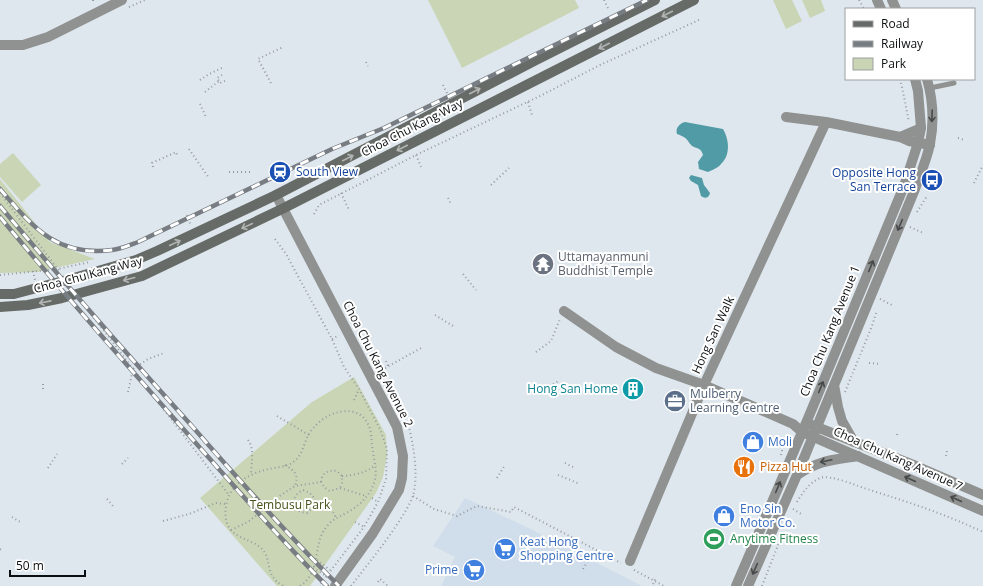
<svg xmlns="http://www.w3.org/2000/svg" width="983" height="586" font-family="'Open Sans',sans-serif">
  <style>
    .built { fill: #d0ddea }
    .green { fill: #c9d5b4 }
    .water { fill: #509ba5 }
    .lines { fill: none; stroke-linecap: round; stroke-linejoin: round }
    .path { stroke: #959ca1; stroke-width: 2; stroke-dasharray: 1 3; stroke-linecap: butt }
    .service { stroke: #8f9290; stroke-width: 5 }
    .minor { stroke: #8f9290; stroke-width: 10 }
    .tertiary { stroke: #8f9290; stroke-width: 10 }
    .secondary { stroke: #666b67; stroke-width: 10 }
    .rail-casing { stroke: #777d82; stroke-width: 4.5 }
    .rail { stroke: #fff; stroke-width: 3; stroke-dasharray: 9; stroke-linecap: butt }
    .oneway { stroke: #b2b5b3 }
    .oneway2 { stroke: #474a4a }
    .labels { text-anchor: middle; stroke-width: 4; stroke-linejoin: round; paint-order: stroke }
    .street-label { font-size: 12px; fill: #0c0f11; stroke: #fff }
    .transit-label { font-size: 12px; fill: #164399; stroke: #fff; text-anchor: start }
    .worship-label { font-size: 12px; fill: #5b616d; stroke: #fff; text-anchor: start }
    .culture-label { font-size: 12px; fill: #0d838f; stroke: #fff; text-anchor: end }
    .service-label { font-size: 12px; fill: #4e5e75; stroke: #fff; text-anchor: start }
    .shop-label { font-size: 12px; fill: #366cbe; stroke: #fff; text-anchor: start }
    .food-label { font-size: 12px; fill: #c56008; stroke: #fff; text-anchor: start }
    .park-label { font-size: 12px; fill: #425218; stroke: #fff }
    .leisure-label { font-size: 12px; fill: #27864d; stroke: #fff; text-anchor: start }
  </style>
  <rect width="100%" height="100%" fill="#dfe7ee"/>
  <path class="built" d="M465,498L533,530L642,586H441L455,557L433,546Z"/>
  <path class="green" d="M428,0H575L579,8L462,68Z
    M773,0H792L802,21L786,29Z
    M802,0H821L825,11L810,18Z
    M13,153L41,185L22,202L0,177V164Z
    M0,179L50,242L95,259L37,272L0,273Z
    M354,377L386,435L387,455L383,477L376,493L310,586H277L200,498L312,402Z"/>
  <path class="water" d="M685,122L723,129C729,139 731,155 721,164C718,168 712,170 708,172L699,169L698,162L703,155C701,148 698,149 692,146C685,138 689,139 677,134C675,128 680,123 685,122Z
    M691,175L702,178L704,185L710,193C709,198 705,199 701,196L698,185L691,181L689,178Z"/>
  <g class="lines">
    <path class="path" d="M93,0V1
      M604,0L608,8
      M859,0L864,9
      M129,7L145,0
      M366,62L368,66
      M222,75L217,78L220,83L225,81
      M900,79L902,87L909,122
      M200,80L209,74L224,67
      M271,83L258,59L283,47
      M443,85L448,95
      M205,92L219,81
      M528,102L532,115
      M200,104L206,117
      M958,138L964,140
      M189,149L209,178
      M416,155L422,169
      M153,167L152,163L176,152L177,155
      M229,172H250
      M974,183L983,165
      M491,185L509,168
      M0,193L60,272
      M341,193L349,210
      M448,198L451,204
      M917,212L927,196
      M314,214L319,205L416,155L542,95L600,65L699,20
      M187,215L191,226
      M910,227L923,233
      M275,239L286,254L332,339L344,367L359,389L380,429L387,449L386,479L378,502L364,527L319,586
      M33,271L35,280
      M463,274L476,290
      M0,275L57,269L90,262
      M880,299L892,305
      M89,311L229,495
      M435,315L453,326
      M332,339L339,335
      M536,352L551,341L560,319
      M386,361L388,366
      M869,363L881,364
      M385,368L423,347
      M43,384V392
      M553,384L559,381
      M128,392L133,369L148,359L164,353
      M845,392L872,326L877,310
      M354,400L359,389
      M277,416L309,435
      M897,435L898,432
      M248,440C255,449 251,464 251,475
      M781,455L784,442
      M946,456L947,451
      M565,463L573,467
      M122,464L128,458
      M285,465C295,471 299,475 295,486
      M48,468L57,454
      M558,475L580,484
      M342,476C356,475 365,473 376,465
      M497,478L505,465
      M321,482C322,472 328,470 337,471L342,476V483L340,488
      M303,490C311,493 313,495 316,503L307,513C291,512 289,497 303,490Z
      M413,496L434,509L457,516L477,506L511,512L514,507L621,563
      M372,498L378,502
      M107,499L113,506
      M797,502C803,492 809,483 820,478C831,474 859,487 870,490C911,503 945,514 983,532
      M316,503C327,505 332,508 336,518
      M793,509L803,515
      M12,517L22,523
      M163,521L189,514L216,503L226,504
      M355,522L364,527
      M231,530L248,522L281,495L295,486L321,482L325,488L330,491L340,488L366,496
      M0,549L3,551
      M317,560L330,570
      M313,568L326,576
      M583,569L592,553
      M634,570L664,586
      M378,582L380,579L388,586
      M653,584L656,577
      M283,586C263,574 273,559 261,548C252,540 238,539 230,529C225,522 225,514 226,506C229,484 250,473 269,469C277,467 285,467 292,463C303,456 303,444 309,434C313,427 321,420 328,416C342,409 360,408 368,424C372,431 371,442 373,451C374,462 378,472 374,483C369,497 358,507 346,513C339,517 333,519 328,525C311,543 323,571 300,586
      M351,586C368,564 385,543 400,520C405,512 410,504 413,496C419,474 413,441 407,420
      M762,586L782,535"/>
    <path class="service" d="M930,88L954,83"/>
    <path class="minor" d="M0,45H23L48,37L122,0
      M786,117L826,122L900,137L909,141L930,145
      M900,137L921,128
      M276,195L397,427L403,456L402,478L399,490L373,533L335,586
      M564,311L616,347L656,368L704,385L793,424L802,432L983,511
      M809,424L916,466L983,495
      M630,561L704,385L826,122"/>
    <path class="tertiary" d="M877,0L881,9
      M892,0L896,9
      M834,385L838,407L842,421L854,442
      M797,475C819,460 832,460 858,456
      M736,586L809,416L904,186L918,143L921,128L918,91L915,79
      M748,586L797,475L915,189C920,175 927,159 930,144C934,123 933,100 927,79"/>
    <path class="secondary" d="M0,294H14L67,280L136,260L157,251L276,195L534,61L655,0
      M0,307L28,305L62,298L142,276L282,209L694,0"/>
    <g class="rail-casing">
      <path id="rail" d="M0,189C33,227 56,257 112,250C121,249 130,245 138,242L332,149L384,128L647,0
        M0,206C62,280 126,353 191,425C239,480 287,534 339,586
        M0,217C58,287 118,355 178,423C227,478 275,534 327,586"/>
    </g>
    <use href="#rail" class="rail"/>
  </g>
  <defs><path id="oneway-shaft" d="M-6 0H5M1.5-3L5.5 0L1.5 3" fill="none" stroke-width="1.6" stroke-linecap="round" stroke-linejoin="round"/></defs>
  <g class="oneway">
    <use href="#oneway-shaft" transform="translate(667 14) rotate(153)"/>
    <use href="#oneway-shaft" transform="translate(604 46) rotate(153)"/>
    <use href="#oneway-shaft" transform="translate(475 91) rotate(-27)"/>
    <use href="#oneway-shaft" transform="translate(402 148) rotate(153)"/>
    <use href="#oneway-shaft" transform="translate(348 158) rotate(-27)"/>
    <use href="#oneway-shaft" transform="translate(247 226) rotate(155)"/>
    <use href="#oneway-shaft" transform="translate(175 243) rotate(-25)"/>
    <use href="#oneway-shaft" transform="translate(129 279) rotate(165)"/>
    <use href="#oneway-shaft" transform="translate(45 302) rotate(169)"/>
  </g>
  <g class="oneway2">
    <use href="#oneway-shaft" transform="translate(932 116) rotate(92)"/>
    <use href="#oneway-shaft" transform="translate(900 225) rotate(113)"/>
    <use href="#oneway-shaft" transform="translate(871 266) rotate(-68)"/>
    <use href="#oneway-shaft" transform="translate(821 387) rotate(-68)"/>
    <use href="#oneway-shaft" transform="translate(826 461) rotate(168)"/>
    <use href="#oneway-shaft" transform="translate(910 479) rotate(-156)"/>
    <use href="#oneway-shaft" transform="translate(778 487) rotate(-67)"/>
    <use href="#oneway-shaft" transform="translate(956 499) rotate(-156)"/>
    <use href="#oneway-shaft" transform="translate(755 569) rotate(114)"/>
  </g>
  <defs>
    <g id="station-disc" transform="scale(1.15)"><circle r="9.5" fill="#1a4fb4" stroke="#fff"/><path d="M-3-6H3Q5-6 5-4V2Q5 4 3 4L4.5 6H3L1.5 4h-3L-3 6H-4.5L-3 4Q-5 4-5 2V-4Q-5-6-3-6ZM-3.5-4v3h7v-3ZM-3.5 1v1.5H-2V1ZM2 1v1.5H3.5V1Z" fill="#fff"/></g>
    <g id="bus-disc" transform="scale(1.15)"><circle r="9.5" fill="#1a4fb4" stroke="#fff"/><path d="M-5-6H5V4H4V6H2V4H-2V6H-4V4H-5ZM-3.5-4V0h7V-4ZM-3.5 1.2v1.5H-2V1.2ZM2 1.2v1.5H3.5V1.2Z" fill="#fff"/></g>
    <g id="temple-disc" transform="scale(1.15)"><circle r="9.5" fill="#6b7280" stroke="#fff"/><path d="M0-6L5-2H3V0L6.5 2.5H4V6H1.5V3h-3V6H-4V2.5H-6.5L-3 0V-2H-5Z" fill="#fff"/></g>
    <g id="building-disc" transform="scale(1.15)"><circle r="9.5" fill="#0f9aa8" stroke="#fff"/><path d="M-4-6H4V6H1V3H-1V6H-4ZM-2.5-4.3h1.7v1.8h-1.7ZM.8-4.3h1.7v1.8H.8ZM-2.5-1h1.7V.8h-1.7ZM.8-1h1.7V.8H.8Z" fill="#fff"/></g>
    <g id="office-disc" transform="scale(1.15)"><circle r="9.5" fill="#5c6f8a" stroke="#fff"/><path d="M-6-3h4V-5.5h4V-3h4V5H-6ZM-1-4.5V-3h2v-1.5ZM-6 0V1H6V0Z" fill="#fff"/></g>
    <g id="shop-disc" transform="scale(1.15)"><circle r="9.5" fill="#3f7fe0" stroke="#fff"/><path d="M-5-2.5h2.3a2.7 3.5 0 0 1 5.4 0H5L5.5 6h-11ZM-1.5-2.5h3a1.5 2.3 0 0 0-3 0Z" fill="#fff"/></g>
    <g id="restaurant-disc" transform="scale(1.15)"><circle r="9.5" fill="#e8710a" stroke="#fff"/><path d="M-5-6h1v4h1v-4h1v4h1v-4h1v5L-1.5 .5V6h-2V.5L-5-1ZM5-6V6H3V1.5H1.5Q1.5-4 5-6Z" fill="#fff"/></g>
    <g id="stadium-disc" transform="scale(1.15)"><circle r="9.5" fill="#2e9e5b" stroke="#fff"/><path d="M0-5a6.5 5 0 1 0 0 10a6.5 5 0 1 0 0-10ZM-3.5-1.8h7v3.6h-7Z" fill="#fff"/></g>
    <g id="supermarket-disc" transform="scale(1.15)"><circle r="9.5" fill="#3f7fe0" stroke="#fff"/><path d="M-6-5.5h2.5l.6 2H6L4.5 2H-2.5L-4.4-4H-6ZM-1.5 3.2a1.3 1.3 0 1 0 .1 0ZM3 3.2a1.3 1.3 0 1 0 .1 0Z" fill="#fff"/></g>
  </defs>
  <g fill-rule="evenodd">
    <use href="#station-disc" x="280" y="172"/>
    <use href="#bus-disc" x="932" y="180"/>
    <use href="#temple-disc" x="543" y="264"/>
    <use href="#building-disc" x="633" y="389"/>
    <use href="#office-disc" x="675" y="401"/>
    <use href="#shop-disc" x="753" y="442"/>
    <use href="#restaurant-disc" x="744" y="467"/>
    <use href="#shop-disc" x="724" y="516"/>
    <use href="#stadium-disc" x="714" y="539"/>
    <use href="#supermarket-disc" x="505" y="549"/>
    <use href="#supermarket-disc" x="474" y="570"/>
  </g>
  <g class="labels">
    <g class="street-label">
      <text transform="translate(412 128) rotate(-27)" y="4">Choa Chu Kang Way</text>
      <text transform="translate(88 275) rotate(-15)" y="4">Choa Chu Kang Way</text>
      <text transform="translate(830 331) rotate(-68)" y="4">Choa Chu Kang Avenue 1</text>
      <text transform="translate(713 335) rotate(-65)" y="4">Hong San Walk</text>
      <text transform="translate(378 364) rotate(63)" y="4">Choa Chu Kang Avenue 2</text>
      <text transform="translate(898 459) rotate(24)" y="4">Choa Chu Kang Avenue 7</text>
    </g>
    <g class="transit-label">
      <text x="296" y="176">South View</text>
      <text x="916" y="177" text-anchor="end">Opposite Hong<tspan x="916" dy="14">San Terrace</tspan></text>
    </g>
    <g class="worship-label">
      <text x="558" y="261">Uttamayanmuni<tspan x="558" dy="14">Buddhist Temple</tspan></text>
    </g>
    <g class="culture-label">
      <text x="618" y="393">Hong San Home</text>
    </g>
    <g class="service-label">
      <text x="690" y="398">Mulberry<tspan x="690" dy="14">Learning Centre</tspan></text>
    </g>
    <g class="shop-label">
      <text x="768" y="446">Moli</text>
      <text x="740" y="513">Eno Sin<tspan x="740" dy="14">Motor Co.</tspan></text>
      <text x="520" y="546">Keat Hong<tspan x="520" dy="14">Shopping Centre</tspan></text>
      <text x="458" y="574" text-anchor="end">Prime</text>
    </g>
    <g class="food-label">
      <text x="760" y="471">Pizza Hut</text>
    </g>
    <g class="park-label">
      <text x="290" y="509">Tembusu Park</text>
    </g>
    <g class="leisure-label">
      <text x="730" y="543">Anytime Fitness</text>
    </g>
  </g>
  <rect x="845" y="8" width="130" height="72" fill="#ffffff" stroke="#9e9fa0"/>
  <rect x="853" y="21" width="20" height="6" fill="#666b67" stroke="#9e9fa0"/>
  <text x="881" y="28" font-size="12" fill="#0c0f11">Road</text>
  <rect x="853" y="41" width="20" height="6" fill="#777d82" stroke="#9e9fa0"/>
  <text x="881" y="48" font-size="12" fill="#0c0f11">Railway</text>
  <rect x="853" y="58" width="20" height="12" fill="#c9d5b4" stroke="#9e9fa0"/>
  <text x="881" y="68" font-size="12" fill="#0c0f11">Park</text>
  <path d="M10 570v6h75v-6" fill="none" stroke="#0c0f11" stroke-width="2"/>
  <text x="16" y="570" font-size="12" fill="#0c0f11" stroke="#ffffff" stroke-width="3" paint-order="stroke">50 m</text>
</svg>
